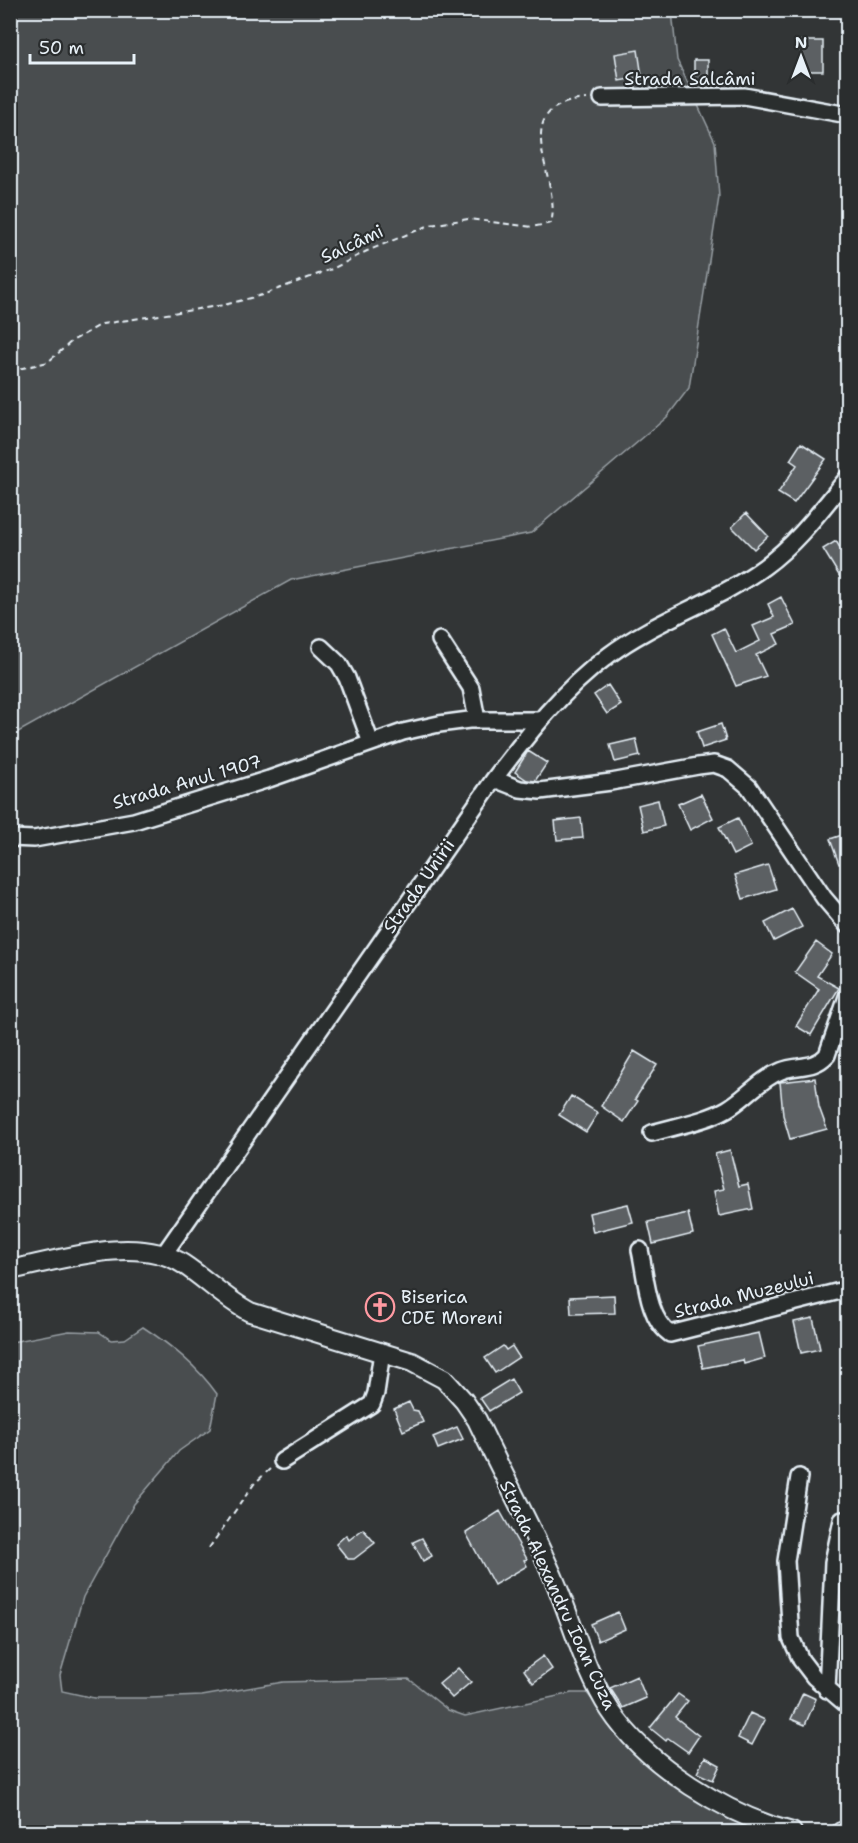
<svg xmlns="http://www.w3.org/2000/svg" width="858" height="1843" font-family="'Shantell Sans',sans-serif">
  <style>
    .green { fill: #494d4f; stroke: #989fa4; stroke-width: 1.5 }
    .building { fill: #5c6063; stroke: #e8f1f8; stroke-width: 1.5 }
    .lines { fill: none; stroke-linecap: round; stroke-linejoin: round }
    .minor-casing { stroke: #e8f1f8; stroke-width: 20 }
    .major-casing { stroke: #e8f1f8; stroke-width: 22 }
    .path { stroke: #e8f1f8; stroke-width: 2; stroke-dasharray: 6 4.5; stroke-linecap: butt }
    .minor { stroke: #2a2d2e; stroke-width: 15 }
    .major { stroke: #2a2d2e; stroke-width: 18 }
    .labels { text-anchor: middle; stroke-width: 4.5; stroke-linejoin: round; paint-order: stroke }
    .street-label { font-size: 18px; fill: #e8f1f8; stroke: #2a2d2e }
    .poi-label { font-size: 18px; fill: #e8f1f8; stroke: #2a2d2e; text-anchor: start }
  </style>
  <rect width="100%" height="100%" fill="#323536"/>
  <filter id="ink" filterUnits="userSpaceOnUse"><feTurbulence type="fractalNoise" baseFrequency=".0167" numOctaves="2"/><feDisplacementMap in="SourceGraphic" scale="12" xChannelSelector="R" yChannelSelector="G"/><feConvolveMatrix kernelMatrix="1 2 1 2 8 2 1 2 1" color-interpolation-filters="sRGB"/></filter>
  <g filter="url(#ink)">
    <path class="green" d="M11,11H672L677,60L715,142L719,197L689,388L667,417L531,533L291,580L11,736Z
      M143,1327C172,1346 197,1366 217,1394L210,1429L179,1451L134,1504L83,1597L60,1675L62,1691L94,1698H150L202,1696L283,1682L409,1679L448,1710L465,1716L572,1693H587L637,1756L754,1832H11V1342L69,1331L99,1332L111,1340L125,1339Z"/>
    <path class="building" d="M801,41H823V71H801Z
      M638,50L642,77L619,81L615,54Z
      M694,60H708V84H694Z
      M801,443L826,459L794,503L778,493L797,465L790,460Z
      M746,513L768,536L754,549L732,527Z
      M836,541L848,561V573L840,577L823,549Z
      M781,597L795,625L774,634L779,644L756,655L766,676L736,686L712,634L724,628L736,653L760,641L753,626L774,617L768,604Z
      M608,685L621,705L607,714L594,695Z
      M721,724L726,740L702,748L697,732Z
      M636,739L640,756L615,762L610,745Z
      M528,751L547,763L535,781L527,780L515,772Z
      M701,794L713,818L690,830L678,804Z
      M658,800L664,826L644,831L638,805Z
      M581,818L583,838L557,840L555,821Z
      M738,818L751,846L733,855L719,827Z
      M848,833V861L839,864L830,839Z
      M768,865L776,889L743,899L735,875Z
      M792,909L802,927L774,941L765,923Z
      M816,942L832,954L817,976L839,988L811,1035L796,1026L819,989L795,972Z
      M634,1051L657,1065L635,1099L638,1101L624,1122L601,1106Z
      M815,1078L819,1107L827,1129L790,1139L783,1115L780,1082Z
      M571,1096L598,1113L586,1132L559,1115Z
      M730,1150L739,1186L748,1184L753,1209L719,1216L714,1191L724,1189L715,1154Z
      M628,1204L633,1222L593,1232L589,1213Z
      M688,1213L693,1234L653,1244L648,1222Z
      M614,1295L615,1313L571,1314L570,1297Z
      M813,1318L820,1349L801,1353L794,1322Z
      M759,1333L765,1358L744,1364L743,1360L703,1368L698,1346Z
      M503,1346L506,1350L512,1346L519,1357L495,1373L485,1358Z
      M511,1379L519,1393L489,1411L480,1398Z
      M409,1402L413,1410L418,1411L423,1422L403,1431L394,1409Z
      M457,1427L463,1439L438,1449L433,1437Z
      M500,1511L527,1559L524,1560L527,1566L494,1585L466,1533Z
      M363,1529L375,1543L354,1559H348L336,1544L346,1535L349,1540Z
      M422,1538L432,1556L423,1561L413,1542Z
      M618,1612L625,1629L598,1641L591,1624Z
      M543,1656L552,1669L533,1683L524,1670Z
      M458,1668L471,1682L452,1698L439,1684Z
      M637,1676L646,1698L623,1708L610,1688Z
      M803,1693L816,1699L805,1725L791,1719Z
      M678,1694L688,1701L675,1717L699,1736L688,1752L668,1738L666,1741L650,1728Z
      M750,1713L765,1720L752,1745L738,1738Z
      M705,1757L720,1765L713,1780L697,1773Z"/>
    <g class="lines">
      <g class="minor-casing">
        <path id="minor" d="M602,98L744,96L848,115
          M440,640L471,688L477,720
          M321,647L339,664L347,678L371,743
          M494,779L520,789L540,791L611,782L698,766L714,764L728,769L749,787L824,898L848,926
          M10,838L34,839L134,821L269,779L403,732L439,724L469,720H539
          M652,1133C676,1126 706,1121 727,1109C746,1098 760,1079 781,1071C798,1064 813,1070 827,1055L848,994
          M640,1250C646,1276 647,1318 670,1334L848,1289
          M164,1254L494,779C529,733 562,690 609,655C656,620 716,602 764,567C798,542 821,510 848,477
          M282,1461L372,1404L376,1393L382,1352
          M799,1477L786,1561L791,1638L801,1660L814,1677L848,1706
          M827,1690L833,1562L842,1520"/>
      </g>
      <g class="major-casing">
        <path id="major" d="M10,1270C60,1260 137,1234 183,1264C206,1279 225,1299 250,1312L412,1362L444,1379L464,1401L477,1420C501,1471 528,1520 551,1572C571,1616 583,1669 610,1710C646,1765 728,1816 792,1832
          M841,1832L848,1830"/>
      </g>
      <path class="path" d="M10,371L48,362L72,341L102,324L224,305L262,295L332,269L367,251L430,225L468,219L532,227L551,223C563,180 502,105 587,99
        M209,1548L254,1484L270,1469"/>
      <use href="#minor" class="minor"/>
      <use href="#major" class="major"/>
    </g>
  </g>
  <defs>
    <g id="church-ring" transform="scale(1.5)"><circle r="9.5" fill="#2a2d2e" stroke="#ff9aa2" stroke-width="1.5"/><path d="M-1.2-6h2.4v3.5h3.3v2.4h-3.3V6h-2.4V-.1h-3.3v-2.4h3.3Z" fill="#ff9aa2"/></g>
  </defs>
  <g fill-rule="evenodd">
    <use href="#church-ring" x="380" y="1307"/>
  </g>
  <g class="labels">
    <g class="street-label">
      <text x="690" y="85">Strada Salcâmi</text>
      <text transform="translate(352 244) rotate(-25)" y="6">Salcâmi</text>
      <text transform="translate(187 782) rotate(-16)" y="6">Strada Anul 1907</text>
      <text transform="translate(419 886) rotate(-55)" y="6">Strada Unirii</text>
      <text transform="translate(744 1295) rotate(-14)" y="6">Strada Muzeului</text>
      <text transform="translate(558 1595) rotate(65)" y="6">Strada Alexandru Ioan Cuza</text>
    </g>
    <g class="poi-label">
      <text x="401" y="1303">Biserica<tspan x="401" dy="21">CDE Moreni</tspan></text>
    </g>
  </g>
  <rect width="858" height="1843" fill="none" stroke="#2a2d2e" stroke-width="36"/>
  <rect x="18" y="18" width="822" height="1807" fill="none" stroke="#e8f1f8" stroke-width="2" filter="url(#ink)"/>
  <g transform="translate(801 57)" stroke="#2a2d2e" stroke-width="4.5" paint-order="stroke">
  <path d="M0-4.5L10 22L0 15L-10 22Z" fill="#e8f1f8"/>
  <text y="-9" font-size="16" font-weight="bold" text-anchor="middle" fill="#e8f1f8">N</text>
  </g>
  <path d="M30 54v9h104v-9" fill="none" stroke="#e8f1f8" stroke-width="3"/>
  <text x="39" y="54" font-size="18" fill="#e8f1f8" stroke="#2a2d2e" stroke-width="4.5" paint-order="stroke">50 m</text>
</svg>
